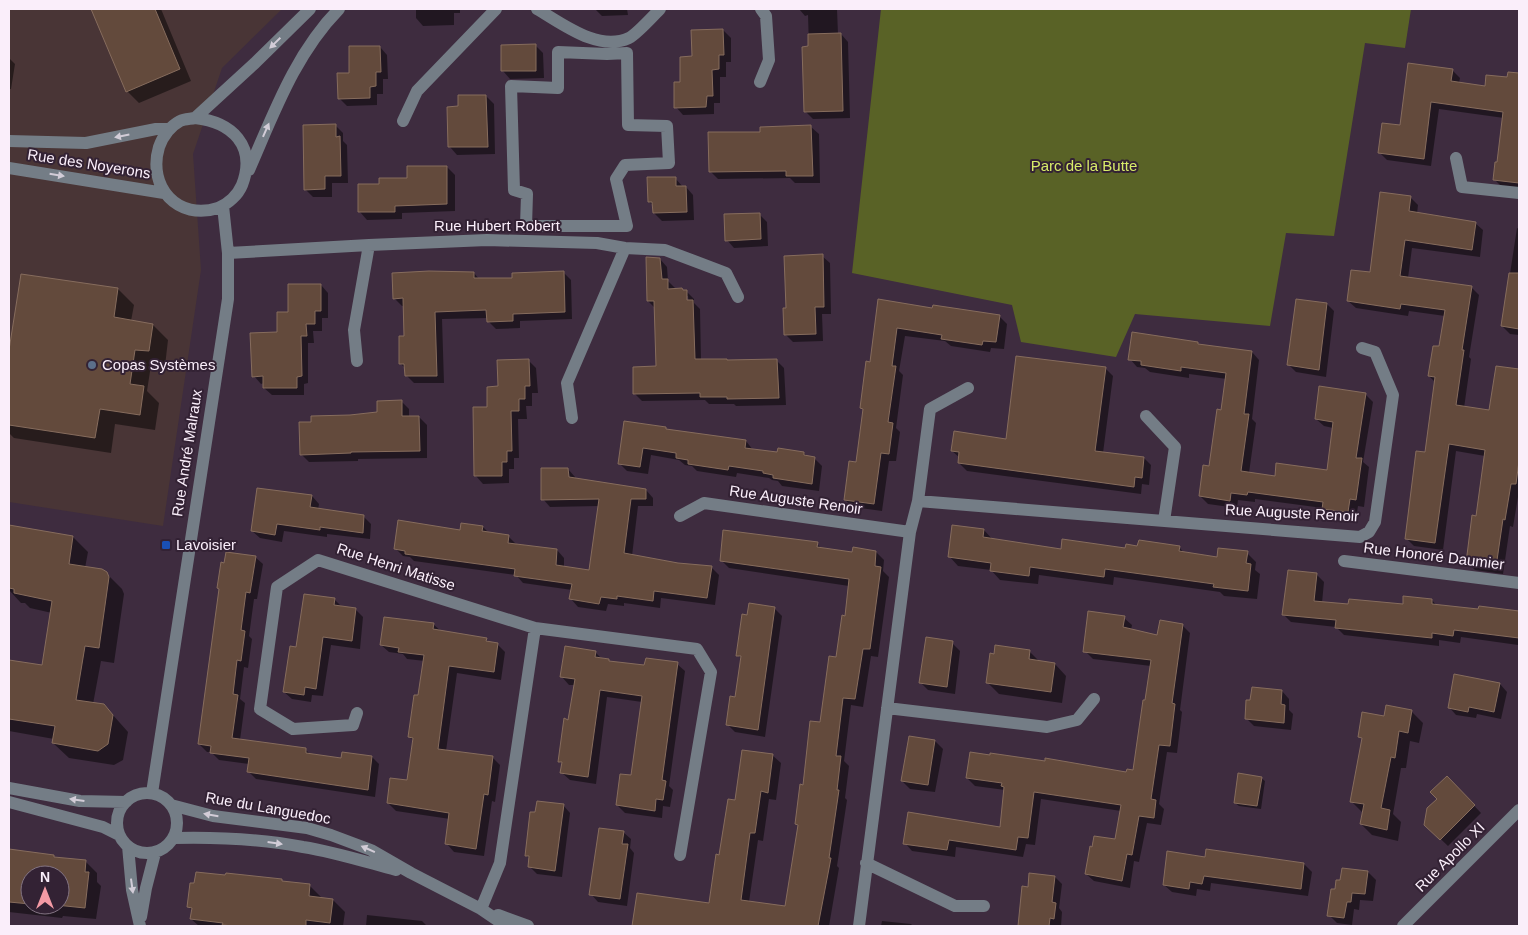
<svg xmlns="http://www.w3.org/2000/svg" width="1528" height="935" font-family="Helvetica,sans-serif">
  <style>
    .industrial { fill: #493536 }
    .green { fill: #596226 }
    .shadow { fill: #0007; fill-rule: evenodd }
    .building { fill: #634a3c; stroke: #866c5d }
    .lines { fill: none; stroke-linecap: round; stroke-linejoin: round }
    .minor { stroke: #747d86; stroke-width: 12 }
    .oneway { fill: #d2ccd7 }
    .service-dot { fill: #5c6f8a; stroke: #332234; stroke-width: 2 }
    .transit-dot { fill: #1a4fb4; stroke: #332234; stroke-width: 2 }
    .labels { text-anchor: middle; stroke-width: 4; stroke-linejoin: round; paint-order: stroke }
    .street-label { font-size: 15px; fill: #faeefa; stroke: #332234 }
    .park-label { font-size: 15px; fill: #d8ec69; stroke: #332234 }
    .poi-label { font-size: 15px; fill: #faeefa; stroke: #332234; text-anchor: start }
  </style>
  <rect width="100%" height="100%" fill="#3e2c3f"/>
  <path class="industrial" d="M9,9H282L222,68L193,154L201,270L163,526L9,502Z"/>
  <path class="green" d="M881,9H1411L1405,48L1365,43L1334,236L1286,233L1270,326L1135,314L1116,357L1021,342L1012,305L852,273Z"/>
  <path class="shadow" d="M92,9H161L191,81L139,103L127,91Z
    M416,9H460V13H454V25L423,26L416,18Z
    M595,9H627L628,15L602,16Z
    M799,9H837L838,34H841L848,42L850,118L813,119L805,111L809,48L808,15L805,16Z
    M723,30L731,38V62H726V77H720V103H714V114L683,115L676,107L681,84L693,57Z
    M535,45L543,53L544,78L510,79L503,71Z
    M380,47L387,55L388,79H383V94H377V105L347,106L339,98L350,74Z
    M9,58L15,64L11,89H9Z
    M1452,70L1460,78L1459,83L1486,87L1487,76L1519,80V189L1502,187L1494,179L1498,163L1504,118L1439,109L1431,166L1387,160L1379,152L1401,126Z
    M486,96L494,104L495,154L457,155L450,147L460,107Z
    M335,125L343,133V141L347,145L348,183H332V197H313L305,189Z
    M811,127L819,134L820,183H795L790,178L718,179L710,171L762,133Z
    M447,167L455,175V211L402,213V219L367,220L360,212L380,185L408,179Z
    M675,178L683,187H686L693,195L694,220L662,221L654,213V206L649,202Z
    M1410,197L1418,205L1417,214L1475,223L1483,230L1480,257L1412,248L1408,278L1471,287L1479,295L1469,357L1471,359L1464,408L1490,412L1497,367L1519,370V491L1513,527L1510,526L1503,574L1475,570L1467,562L1477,517L1485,456L1456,451L1443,550L1414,546L1406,538L1426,454L1435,382L1429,376L1440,348L1445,316L1409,311L1408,316L1356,308L1348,301L1371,274Z
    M759,214L767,222L768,246L734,248L727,240Z
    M1517,228L1519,229V335L1510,334L1502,326Z
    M822,256L830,263L831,314H822L823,341L793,342L785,334L787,309Z
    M660,259L667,267L668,281L675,288V290L686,291L694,299V303L700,309L701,360L728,361H777L784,368L786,405L736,406L734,404H709L705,400L642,401L634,393L657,367L655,308L648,301ZM686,296H688L689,306Z
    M563,272L571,280L572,319L520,321V328L496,329L488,321V318L442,319L444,383H414L406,375V369L401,364L405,337L404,306H402L394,298L474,273L479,279H514Z
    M22,275L118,289L134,305L131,321L153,325L168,340L165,366L151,365L147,391L159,403L155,430L115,424L111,453L14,438L9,433V358Z
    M321,285L328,293V318H322V331H313L314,343H308V383L304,384V395H272L264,388V383L261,384L254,376L289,313Z
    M879,301L934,309L999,316L1007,324L1004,349L991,348L990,352L951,346L945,341L905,336L899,371L903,375L896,428L900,432L896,461H889L882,511L853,507L845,500L857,463L864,410L861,408L871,364Z
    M1327,304L1334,311L1326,377L1296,372L1289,365Z
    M1198,343L1200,345L1252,352L1259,360L1252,419L1256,423L1249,473L1276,477L1328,472L1333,428L1324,426L1316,419L1365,394L1373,402L1363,462L1369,467L1364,507L1358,506L1356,519L1331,516L1323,508L1255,499V502L1238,500L1237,508L1208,504L1200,496L1210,468L1223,411L1227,379L1189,374V378L1150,372L1145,368L1137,367L1130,359Z
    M529,361L536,368L538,393H532V406H526L527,419H518L519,458H514V469H509V483L483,484L476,476L488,409L499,388Z
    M1105,368L1113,376L1103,453L1144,458L1151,465L1149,485L1142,484L1141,494L967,471L959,463L960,458L952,451L1007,440Z
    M401,401L409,409V417H419L427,425V458L358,459V461L309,462L301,454L312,423L379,413Z
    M667,430L746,441L753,450L778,453H804L808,457L814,458L822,466L819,491L782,486L778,481L772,480L769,478L737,473L736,477L697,471L692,466L685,465L679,460L651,455L648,474L627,471L619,463Z
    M568,469L575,477V480L646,490L653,498V506H638L632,556L678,564L711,567L719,575L715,605L661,598L660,608L624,603V606L608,604L606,611L578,607L571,599L572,590L523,583L516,575L414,561L410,557L403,556L395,548L483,527L490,534L509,537L516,544L557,550L564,558V568L590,571L599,506L550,507L543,499Z
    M312,496L319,504L318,510L364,517L371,524L370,539L327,534V537L284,531L282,542L260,538L252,531Z
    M9,526L73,537L88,552L85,568L106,573L122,589L124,594L114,663L101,661L93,704L104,705L128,732L123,760L114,765L69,758L53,743L54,739L9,731V661L43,667L52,613L30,608L25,603H21L9,590Z
    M984,530L993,540L1062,550H1126L1138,547H1179L1185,554L1218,559L1247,553L1256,562L1255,570L1260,574L1257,599L1224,596L1220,592L1114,577L1113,585L1039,575L1038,584L1000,580L991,570L958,566L949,556Z
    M817,544L822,549L853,554L876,552L884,560L883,571L889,577L878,657L871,656L863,707L851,705L844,761L849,766L845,798L847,800L837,866L839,868L829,926H634L633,925L710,905L720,856L736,802L772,755L781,763L776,800L769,799L763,841L758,840L749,902L786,908L799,827L796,824L804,786L837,659L846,617L849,586L729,568L721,560Z
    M255,557L263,564L257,599H254L249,636L252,639L248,668L244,667L240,699L245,703L240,740L305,749L311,755L342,760L372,757L379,764L375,797L256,779L248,771L249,764L219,760L211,752H207L199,744L225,564Z
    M1316,574L1324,582L1322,603L1349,605L1404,606L1432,600L1437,606L1516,612L1519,615L1518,645L1461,637L1460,643L1439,640V646L1344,635L1336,627L1291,622L1284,615Z
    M334,599L342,607L355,609L363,617L360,649L331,645L323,696L312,695L311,702L292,699L284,692L298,649Z
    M774,608L782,616L765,737L735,732L728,725L736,698L742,660L738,655L748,616Z
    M1124,618L1132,625L1131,630L1158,636L1183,626L1190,633L1180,710L1182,712L1177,753L1167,752L1159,804L1164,809L1161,825L1147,823L1139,862L1134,861L1130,888L1094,881L1086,874L1116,841L1121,811L1041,799L1035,845L1026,844L1023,857L956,847L955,857L912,851L905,843L1001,829L1005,790L975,786L967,778L1127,774L1134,771L1151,666L1093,659L1085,651Z
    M433,624L442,632L486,639L490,643L497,644L505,652L501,680L457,673L446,751L492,757L500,765L495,802L492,801L484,856L454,852L447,844L450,819L396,811L388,803L408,782L414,741L409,737L419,697L425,661L407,659L403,654L389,652L381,645Z
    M952,643L960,651L955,694L928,690L920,682Z
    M1029,651L1040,662L1055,664L1066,676L1062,703L999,694L987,682Z
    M595,652L603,660L610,662L646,667L677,664L685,671L669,786L673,790L670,807L663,806L662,818L625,813L617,805L632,777L642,702L607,697L596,784L570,780L562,773L563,765L559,761L569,721L575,685H569L562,677Z
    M1455,675L1500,684L1507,692L1501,719L1477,714L1476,718L1456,715L1449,707Z
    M1282,691L1289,699V710L1293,714L1291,730L1254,726L1246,718Z
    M1387,707L1412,712L1423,723L1419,743L1410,741L1406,768H1401L1393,814L1401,822L1398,841L1372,835L1361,824L1363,813L1351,801L1363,740L1359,736L1385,718Z
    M935,741L943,749L935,792L910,789L902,781Z
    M1447,777L1481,813L1448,846L1425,824L1438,799Z
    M1261,778L1265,781L1261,809L1239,806L1235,803Z
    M563,805L570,813L562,877L537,874L529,866L530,860L526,855Z
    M623,832L631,839L630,848L634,853L627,906L598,902L591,894Z
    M1207,850L1304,864L1312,872L1308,896L1211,883L1210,891L1197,889L1196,896L1172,892L1164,885L1206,858Z
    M9,851L85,861L97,873V882L101,886L96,919L63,916L62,918L9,912ZM30,875H60V905H30Z
    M1343,869L1368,872L1376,880L1373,901L1360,900L1359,910L1354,909L1352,925L1337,923L1329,915L1336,891L1341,881Z
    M1055,877L1062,884L1059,908L1062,912L1061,926H1024L1020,919L1029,888Z
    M310,886L322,898L333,900L345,912L343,926H199L191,919L192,911L189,907Z
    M367,915L422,921L427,926H366Z
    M882,921L911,924L913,926H881Z"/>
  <path class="building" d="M91,9H155L180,69L126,92Z
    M723,29L724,55H719V69L712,70L713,96H707L706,107L674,108V82H680V57L692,56L691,30Z
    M841,33L843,111L804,112L802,47L808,46V34Z
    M536,44V71H501V45Z
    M349,46H380L381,72H376V86L370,87V98L338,99L337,73H349Z
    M1408,63L1453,69L1451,81L1485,86L1486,75L1507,77L1508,72L1519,73V183L1493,180L1495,162H1497L1503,112L1431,102L1424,159L1378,153L1382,123L1400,125Z
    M458,95H486L488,147H448L447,107L458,106Z
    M336,124V137L340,136L341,176H325V189L304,190L303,125Z
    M811,125L813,176H786V171L709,172L708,132H760V127Z
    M407,166H447V204L395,206V212H358V184H379V178H407Z
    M647,177H676V186H686L687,212L653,213L652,202H648Z
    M1380,192L1411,196L1409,211L1476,222L1472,250L1405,240L1400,276L1472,286L1462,350H1464L1456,405L1489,410L1496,366L1519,369V461L1516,484H1511L1505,520L1503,519L1496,567L1466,563L1472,515L1476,516L1485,450L1449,444L1435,543L1405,539L1416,451L1425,452L1435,377L1428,376L1433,346H1439L1445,310L1401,304L1400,309L1347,301L1351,270L1370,272Z
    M760,213L761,239L725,241L724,214Z
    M823,254L824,307H815L816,334L784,335L783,308H786L784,256Z
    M646,257L660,258L662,279H668V289L682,288L683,290H687V300H693L695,359H727V360L777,359L779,398L727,399V397H700V393L633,394V367L656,366L654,301H647Z
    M429,271L474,272V278H512V273L564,271L565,312L513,314V321L487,322L486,310L435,312L437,376H405L404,364H399V336H404L403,298L393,299L392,273Z
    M1509,273H1519V329L1501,326Z
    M21,274L118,288L114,317L153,324L149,351L135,350L130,384L144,386L140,415L100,409L95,438L9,425V350Z
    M288,284H321V311H315V324H306L307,336H301L302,376L297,377V388H263V376L252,377L250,333L277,332V312H288Z
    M878,299L932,308L933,305L1000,315L996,342L983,341L982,345L941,339L942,335L897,328L892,366H896L888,422L893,423L889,454L881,453L874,504L844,500L849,461L856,462L863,409L860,408L866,361L870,362Z
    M1296,299L1327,303L1319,370L1287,365Z
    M1132,332L1198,342V344L1252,351L1244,414H1249L1241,471L1275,476L1276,463L1327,470L1333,422L1315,419L1319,386L1366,393L1356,458H1362L1356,500L1350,499L1348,512L1322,509L1323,502L1248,492L1247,495L1231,493L1230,501L1199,496L1203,465L1209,466L1217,409L1221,410L1226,373L1181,367V371L1141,365V361L1128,360Z
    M1016,356L1106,367L1095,451L1144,457L1142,478L1135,477L1134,487L958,463L959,452L951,451L954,431L1006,439Z
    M529,359L530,386H525V399H519V411H511L512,451H507V462H502V476H474L473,407H487V387L498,386L497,360Z
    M402,400V416H419L420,451L351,452V453L300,455L299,422H311V416L350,415L377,412V401Z
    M624,421L666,427V429L746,440L745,448L777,452L778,448L804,452V455L815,457L812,484L773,478V475L763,473V471L729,466L728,470L688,464V460L676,458V453L643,448L640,467L618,464Z
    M541,468H568L569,477L646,489V499H631L624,553L678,563L712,566L707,598L654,591L653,601L617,596V599L601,597L599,604L569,599L572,584L514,576L515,569L405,554V551L394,549L398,520L460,530L461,523L483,526L482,531L509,535L508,543L557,549L556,565L589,570L599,499L541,500Z
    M257,488L312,495L310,507L364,515L363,533L320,527V530L277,524L275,535L251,531Z
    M9,525L73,536L69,564L102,569L107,572L109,577L99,648L85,646L76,700L104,704L113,715L108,744L98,751L52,743L55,726L9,719V660L42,665L52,601L14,593V589L9,588Z
    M952,525L984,529L983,537L1061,549L1062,539L1125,548L1126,544L1137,546L1139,540L1180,546L1179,551L1217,557L1218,548L1248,551L1246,563L1251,564L1248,591L1213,587L1214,584L1105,569L1104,577L1030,567L1029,576L990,571L991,563L948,557Z
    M723,530L818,542L817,547L852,552L853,547L876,551L875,566L881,567L870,649H863L855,699L843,698L836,756H841L837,790H839L829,858H831L818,926H632L637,893L709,903L716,854L719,855L728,799L735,800L742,750L773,754L768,793L761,791L755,833H750L741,900L785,906L798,825L795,824L800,784L803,785L810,721L820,722L829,656L836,657L842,615L845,616L849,579L720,561Z
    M226,552L256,556L250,593L246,592L241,630L245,631L241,661L237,660L233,694L238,695L232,738L306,748V753L341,758L342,752L372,756L368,790L247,772L249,758L210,753L211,746L198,744L219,589L217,588L221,562L224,563Z
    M1288,570L1317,573L1314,601L1348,604L1349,599L1403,604V596L1432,599V604L1478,609L1479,606L1519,611V638L1454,630L1453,636L1432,633V638L1335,628L1336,620L1282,615Z
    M304,594L335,598L334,605L356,608L352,641L323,637L316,689L305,687L304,695L283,692L290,646L296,647Z
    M749,603L775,607L758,730L726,725L730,696L735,697L741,656H736L742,614L747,615Z
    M1088,611L1125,616L1123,627L1157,635L1160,620L1183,624L1172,703L1175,704L1170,746L1159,745L1151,799L1156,800L1154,818L1139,816L1132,855L1127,854L1122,881L1085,874L1090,846L1092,847L1094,836L1115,839L1121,805L1034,792L1028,838L1018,837L1016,850L949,840L947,850L903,844L908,812L1000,827L1004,787L1001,786L1002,783L966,778L970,752L990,755V753L1045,761V758L1126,772L1127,769L1133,770L1143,700H1145L1151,660L1083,652Z
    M384,617L434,623L433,629L487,638L486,641L498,643L494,672L449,666L438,749L493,756L488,795L484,794L476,849L445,844L449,813L387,803L390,778L407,780L413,738L408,737L414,695H418L424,655L398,652L399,648L380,645Z
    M926,637L953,641L947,687L919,683Z
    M995,645L1030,650L1029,659L1055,663L1051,692L986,683L990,653L994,654Z
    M565,646L596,651L595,657L609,659V661L644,665L646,658L678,662L662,780L666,781L663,800L656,799L655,811L616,805L620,774L631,775L642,696L600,690L588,777L560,773L562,762H558L564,718L568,720L575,679L560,677Z
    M1454,674L1500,683L1494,712L1469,707L1468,712L1448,708Z
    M1252,687L1282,690L1281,704L1285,705L1284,723L1245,719L1246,700H1250Z
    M1386,705L1412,710L1408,733L1399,731L1395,758L1391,757L1381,808L1390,810L1387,830L1360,824L1364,804L1350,802L1362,738L1358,737L1362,712L1384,716Z
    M909,736L935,740L928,785L901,781Z
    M1238,773L1262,777L1257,806L1234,803Z
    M1447,776L1475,805L1440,840L1424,825L1427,808L1437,799L1430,792Z
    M537,801L564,804L555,871L528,867L529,856H525L530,812H535Z
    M599,828L624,831L622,844H628L620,899L589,895Z
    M9,849L54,855V857L86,860L85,872H89L85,908L56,905H60V875H30V904L9,902Z
    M1206,849L1304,863L1301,889L1204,876L1202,884L1190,882L1189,889L1163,885L1167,851L1205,857Z
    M1342,868L1368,871L1365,894L1352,893L1351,902H1347L1344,918L1327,916L1331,889H1335L1336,880H1340Z
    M196,872L225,875L226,873L282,879V881L310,884L309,896L333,899L330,923L306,920V926H234L222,925L223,923L190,919L192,908L187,907L190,883H194Z
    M1029,873L1055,876L1052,902L1056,903L1054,919L1050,918L1049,926H1018L1022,886L1028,887Z"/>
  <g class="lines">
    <path class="minor" d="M537,9C563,24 598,52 629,38C637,34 653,16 660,9
      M558,52L607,54L627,53L628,125L667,126L669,163L625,165L616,179L627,226H526L527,194L514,190L511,86L558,88Z
      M760,82L769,60L766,16L761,9
      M195,118C232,122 257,146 242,185C238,195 228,204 218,208C178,221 147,187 159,147C163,136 169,127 180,121C184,119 190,119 195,118Z
      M195,118L255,63L310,9
      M403,121L417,91L496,9
      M9,141L86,143L156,129H170
      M1456,158L1462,187L1519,193
      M9,168L164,193
      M249,170C274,113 295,54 339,9
      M228,253L369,245L487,240L597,243L625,248L665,250L726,273L738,297
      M357,361L354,330L369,245
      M1146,416L1175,447L1164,521
      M572,418L567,383L625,248
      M918,501L930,409L968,388
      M680,516L704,503L910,532
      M1344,561L1519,583
      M535,628L697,649L711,672L680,855
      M887,708L1047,727L1077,720L1094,699
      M357,713L353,725L293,729L260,709L277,587L318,560L535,628L500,863L481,909
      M9,788L80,801L126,802
      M117 823a30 30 0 1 1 60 0a30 30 0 1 1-60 0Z
      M152,793L228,299V253L223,206
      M9,802L103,827L119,835
      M171,805L213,816L307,828L331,835L371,850L411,873L481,909L506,926
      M174,838C217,837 261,839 303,847C335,852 366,862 396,870
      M128,846L132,890L140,926
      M866,863L955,906H984
      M498,915L528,926
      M141,917L146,888L155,853
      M859,926L910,532L918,501L1360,537L1369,532L1375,522L1393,395L1375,352L1362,348
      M1403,926L1519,810"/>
  </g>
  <defs><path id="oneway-solid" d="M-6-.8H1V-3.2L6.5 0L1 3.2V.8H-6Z" transform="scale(1.25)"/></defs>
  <g class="oneway">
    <use href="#oneway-solid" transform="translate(275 43) rotate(136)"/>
    <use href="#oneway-solid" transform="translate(266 130) rotate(-66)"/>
    <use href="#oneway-solid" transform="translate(122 136) rotate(169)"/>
    <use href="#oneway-solid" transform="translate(57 175) rotate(9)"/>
    <use href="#oneway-solid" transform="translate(77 800) rotate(-172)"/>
    <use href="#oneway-solid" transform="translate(211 815) rotate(-170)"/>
    <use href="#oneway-solid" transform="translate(275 843) rotate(8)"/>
    <use href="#oneway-solid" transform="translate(368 849) rotate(-156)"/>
    <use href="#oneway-solid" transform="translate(132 886) rotate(82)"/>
  </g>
  <circle class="service-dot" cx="92" cy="365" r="5"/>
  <rect class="transit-dot" x="161" y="540" width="10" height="10" rx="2.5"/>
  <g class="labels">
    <g class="street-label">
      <text transform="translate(89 164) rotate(9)" y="5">Rue des Noyerons</text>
      <text x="497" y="231">Rue Hubert Robert</text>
      <text transform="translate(187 453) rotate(-81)" y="5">Rue André Malraux</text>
      <text transform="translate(796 500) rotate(8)" y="5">Rue Auguste Renoir</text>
      <text transform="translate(1292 513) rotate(3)" y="5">Rue Auguste Renoir</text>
      <text transform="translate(1434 556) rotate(7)" y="5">Rue Honoré Daumier</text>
      <text transform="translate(396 567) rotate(18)" y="5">Rue Henri Matisse</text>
      <text transform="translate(268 808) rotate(10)" y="5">Rue du Languedoc</text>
      <text transform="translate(1450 857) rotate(-45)" y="5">Rue Apollo XI</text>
    </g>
    <g class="park-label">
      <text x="1084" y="171">Parc de la Butte</text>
    </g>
    <g class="poi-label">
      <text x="102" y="370">Copas Systèmes</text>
      <text x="176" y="550">Lavoisier</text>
    </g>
  </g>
  <rect width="1528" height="935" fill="none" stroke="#faeefa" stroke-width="20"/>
  <g transform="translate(45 890)"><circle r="24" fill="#332234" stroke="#837483"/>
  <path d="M0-4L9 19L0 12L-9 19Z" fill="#f49aa5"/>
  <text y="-8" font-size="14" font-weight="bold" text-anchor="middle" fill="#faeefa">N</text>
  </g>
</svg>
